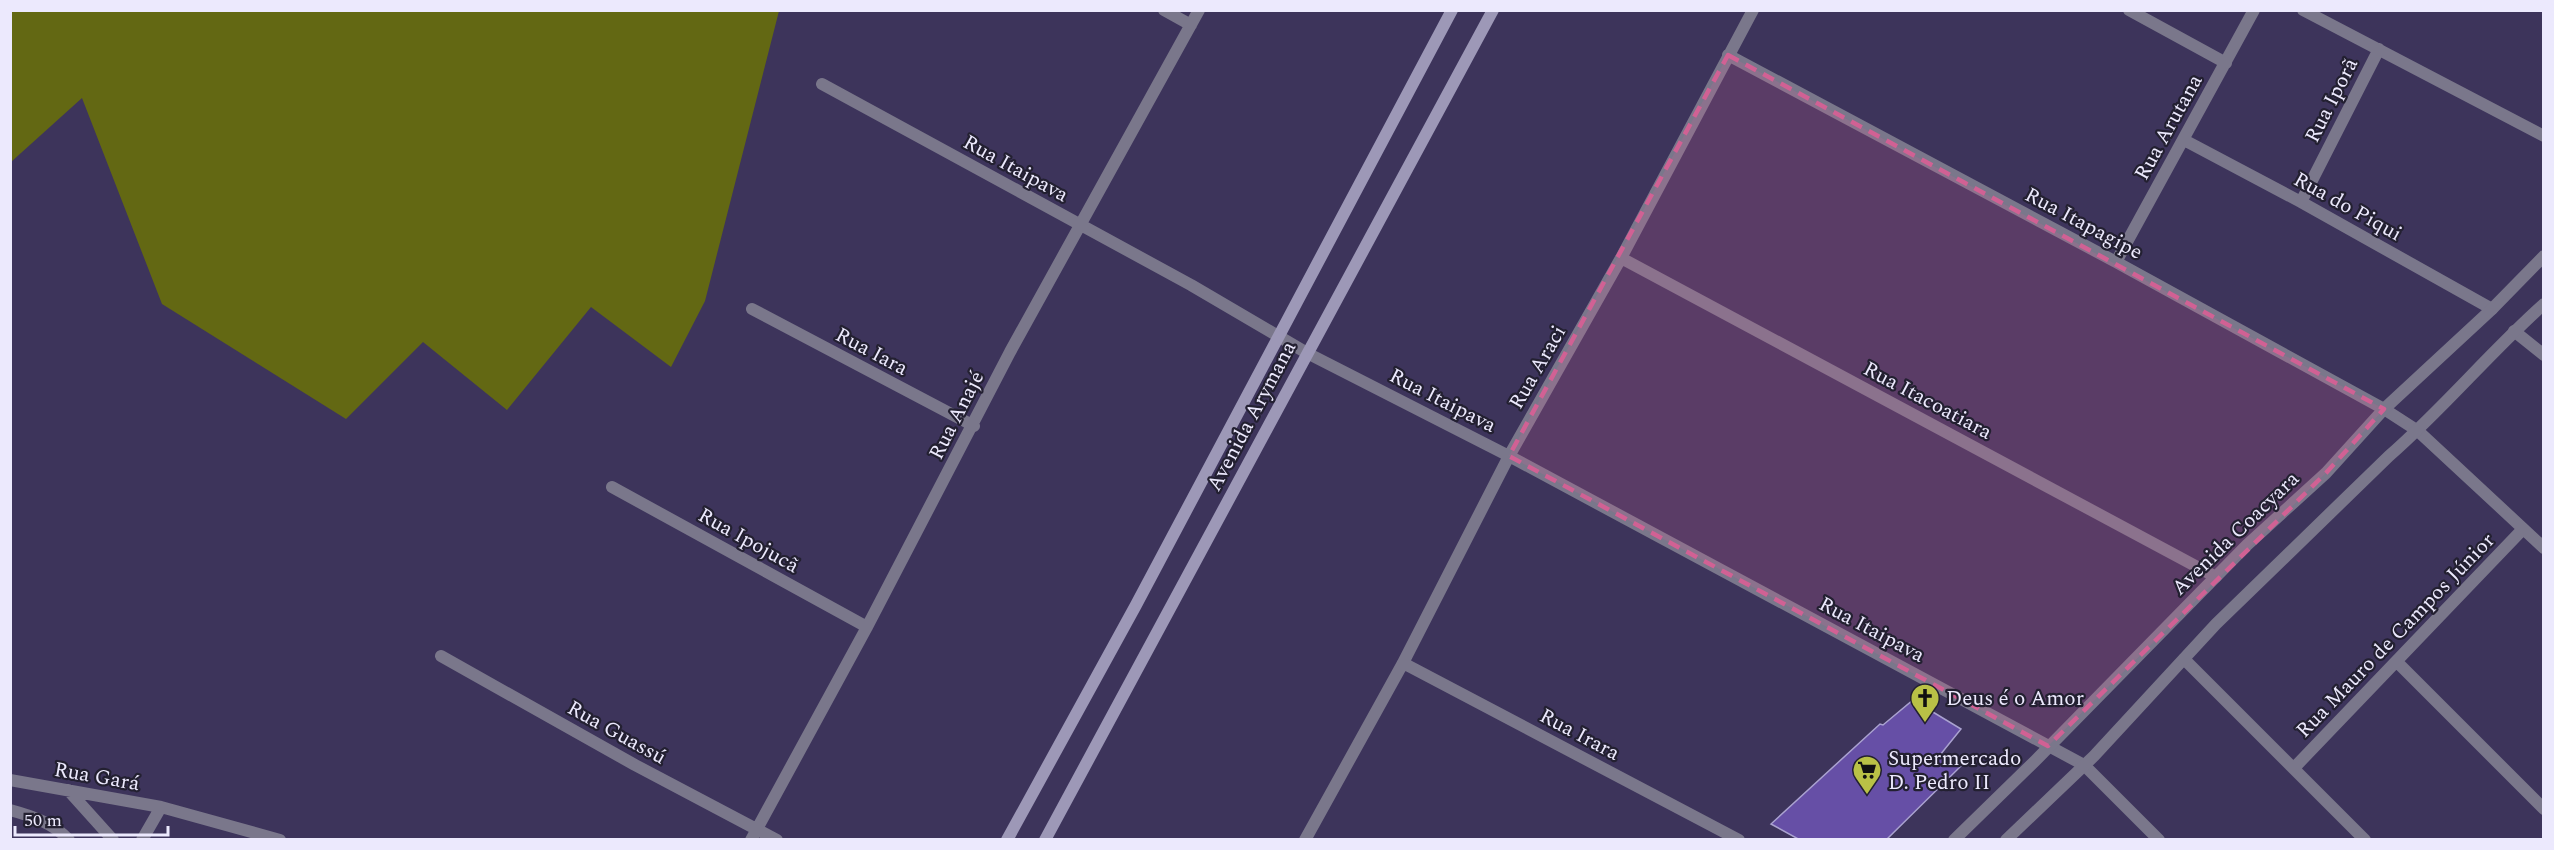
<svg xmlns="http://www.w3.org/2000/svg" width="2554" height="850" font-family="Spectral,serif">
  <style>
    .green { fill: #636813 }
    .building { fill: #664fa6; stroke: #aaa2d0; stroke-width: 1.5 }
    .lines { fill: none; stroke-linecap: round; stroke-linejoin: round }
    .minor { stroke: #7a778b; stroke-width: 12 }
    .tertiary { stroke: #7a778b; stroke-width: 12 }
    .secondary { stroke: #9d98b7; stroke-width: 12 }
    .marked { fill: #d16194; fill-opacity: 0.2; stroke: #d16194; stroke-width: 4.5; stroke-dasharray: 12 8; stroke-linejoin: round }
    .labels { text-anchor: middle; stroke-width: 4.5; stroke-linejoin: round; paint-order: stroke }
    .street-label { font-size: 21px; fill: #ece9fd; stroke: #232031 }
    .poi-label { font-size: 21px; fill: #ece9fd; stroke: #232031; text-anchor: start }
  </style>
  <rect width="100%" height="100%" fill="#3d345b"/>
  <path class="green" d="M11,10H779V11L705,301L671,367L591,307L507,410L423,342L346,419L162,304L82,98L11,162Z"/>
  <path class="building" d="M1913,700L1961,729L1940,755L1961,766L1886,840H1800L1771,824L1880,724L1883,725Z"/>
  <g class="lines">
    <path class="minor" d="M1164,10L1191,25
      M2129,10L2226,63
      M2303,10L2544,136
      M1728,55L2116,262L2384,409L2418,431L2544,548
      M822,84L1191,285L1307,353L1509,456L2084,765L2159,840
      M2184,140L2301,202L2492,309
      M2301,202L2379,49
      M1621,258L2216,577
      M2116,262L2254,10
      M752,309L974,426
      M2514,331L2544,355
      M612,487L867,627
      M441,656L635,765L777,840
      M2184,659L2365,840
      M2397,662L2544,809
      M1403,663L1739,840
      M2294,768L2523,529
      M10,780L161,807L280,840
      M68,790L113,840
      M10,810C32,816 53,823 69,840
      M142,840L161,807
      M751,840L867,627L1010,352L1199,10
      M1305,840L1403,663L1509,456L1621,258L1753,10"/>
    <path class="tertiary" d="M1954,840L2035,761L2247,545L2326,473L2384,409L2492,309L2544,256
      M2006,840L2094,756L2216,624L2389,456C2444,408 2490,352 2544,304"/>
    <path class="secondary" d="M1007,840L1136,605L1452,10
      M1045,840L1493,10"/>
  </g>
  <path class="marked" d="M1728,55L2384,409L2326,473L2048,746L1509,456Z"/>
  <defs>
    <g id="church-pin" transform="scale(1.5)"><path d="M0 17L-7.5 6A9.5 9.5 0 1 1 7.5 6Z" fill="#b9c146" stroke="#232031"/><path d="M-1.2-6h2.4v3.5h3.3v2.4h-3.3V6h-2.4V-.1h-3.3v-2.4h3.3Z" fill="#111"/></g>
    <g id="supermarket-pin" transform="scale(1.5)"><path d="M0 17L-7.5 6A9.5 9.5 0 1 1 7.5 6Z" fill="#b9c146" stroke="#232031"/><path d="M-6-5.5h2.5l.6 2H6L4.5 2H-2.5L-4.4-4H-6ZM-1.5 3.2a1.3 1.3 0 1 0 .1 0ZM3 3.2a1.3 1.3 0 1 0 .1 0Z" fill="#111"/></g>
  </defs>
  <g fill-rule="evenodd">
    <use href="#church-pin" x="1925" y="698"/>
    <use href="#supermarket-pin" x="1867" y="770"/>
  </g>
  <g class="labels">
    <g class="street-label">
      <text transform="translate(2331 100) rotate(-63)" y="7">Rua Iporã</text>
      <text transform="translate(2168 127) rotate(-61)" y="7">Rua Arutana</text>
      <text transform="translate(1016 168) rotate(29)" y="7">Rua Itaipava</text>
      <text transform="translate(2348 206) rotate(29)" y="7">Rua do Piqui</text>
      <text transform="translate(2084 223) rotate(28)" y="7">Rua Itapagipe</text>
      <text transform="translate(872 351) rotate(28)" y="7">Rua Iara</text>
      <text transform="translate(1537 367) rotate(-60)" y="7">Rua Araci</text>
      <text transform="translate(1443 400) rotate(27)" y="7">Rua Itaipava</text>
      <text transform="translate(1928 400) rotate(28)" y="7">Rua Itacoatiara</text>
      <text transform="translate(956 415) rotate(-63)" y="7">Rua Anajé</text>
      <text transform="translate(1251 416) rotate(-62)" y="7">Avenida Arymana</text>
      <text transform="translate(2235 533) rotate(-44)" y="7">Avenida Coacyara</text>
      <text transform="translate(749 540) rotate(29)" y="7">Rua Ipojucã</text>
      <text transform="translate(1872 629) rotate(28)" y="7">Rua Itaipava</text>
      <text transform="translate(2395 635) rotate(-46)" y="7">Rua Mauro de Campos Júnior</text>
      <text transform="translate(617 732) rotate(29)" y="7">Rua Guassú</text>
      <text transform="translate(1580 734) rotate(28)" y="7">Rua Irara</text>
      <text transform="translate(97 776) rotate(10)" y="7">Rua Gará</text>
    </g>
    <g class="poi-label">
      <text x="1946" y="705">Deus é o Amor</text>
      <text x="1888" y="765">Supermercado<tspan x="1888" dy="24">D. Pedro II</tspan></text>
    </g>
  </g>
  <rect width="2554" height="850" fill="none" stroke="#ece9fd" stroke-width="24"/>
  <path d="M15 826v9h153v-9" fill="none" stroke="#ece9fd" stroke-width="3"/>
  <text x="24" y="826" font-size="18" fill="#ece9fd" stroke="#232031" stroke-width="4.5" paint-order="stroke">50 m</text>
</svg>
